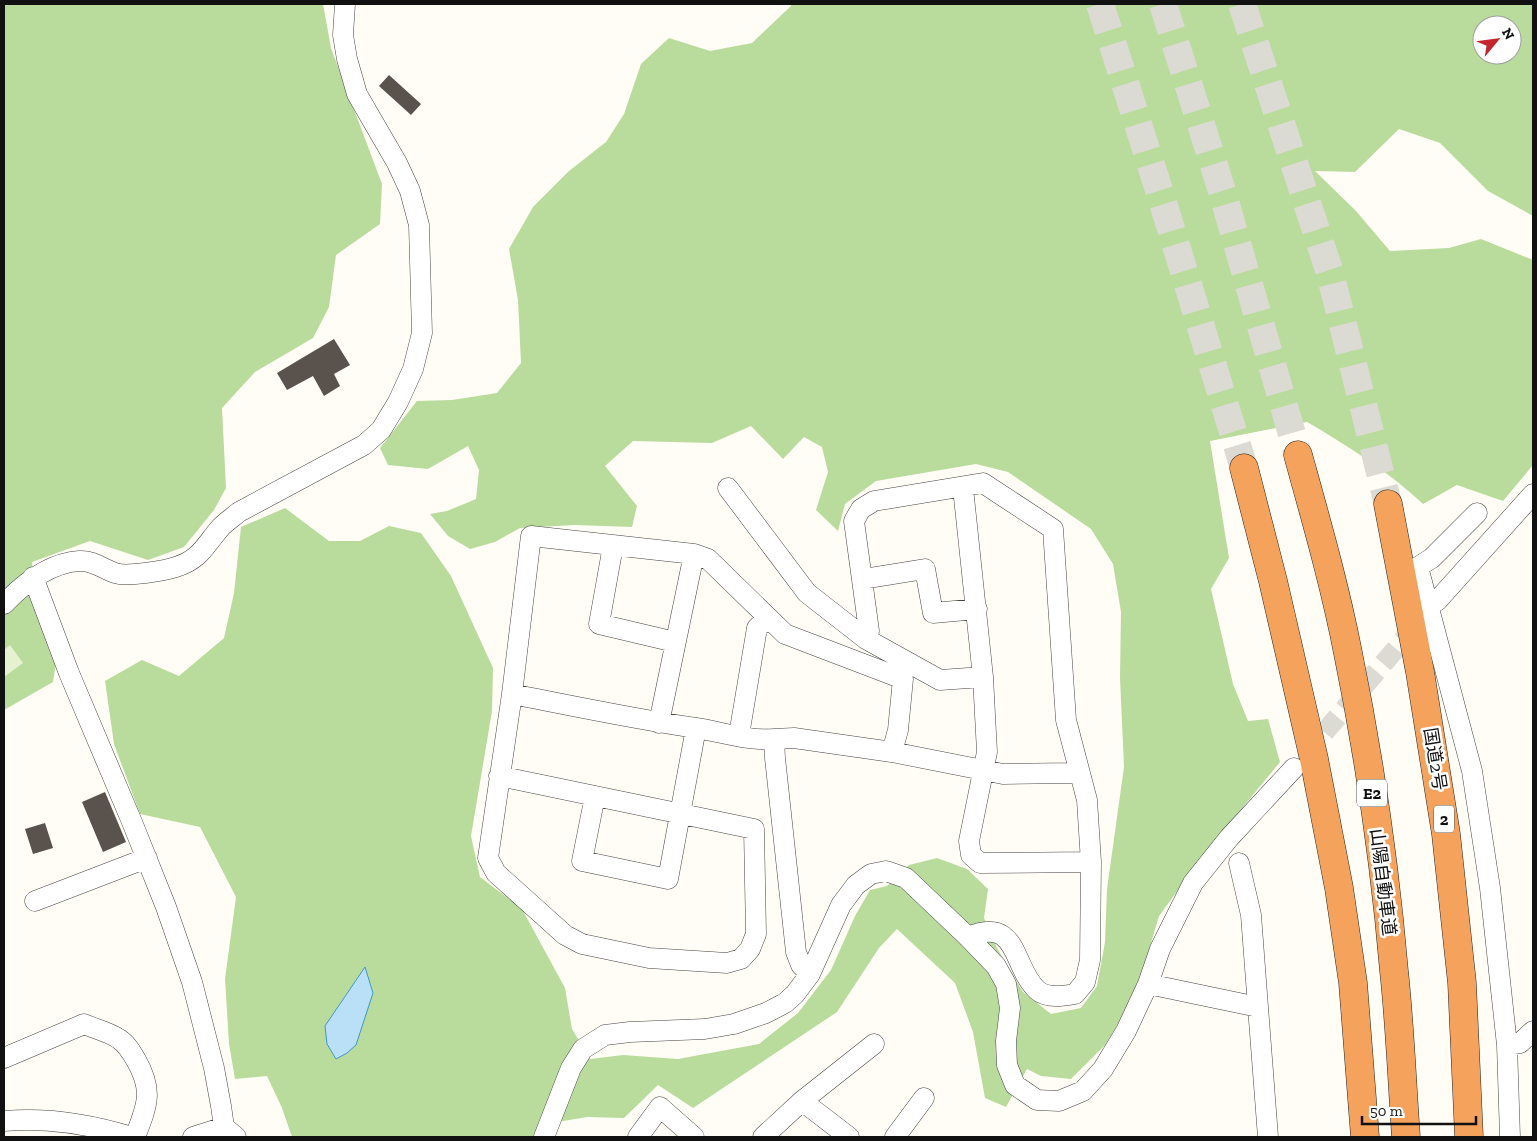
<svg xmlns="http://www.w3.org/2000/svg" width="1537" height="1141" font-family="'Zilla Slab','Noto Sans JP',serif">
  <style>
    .forest { fill: #b9dc9c; fill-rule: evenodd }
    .pitch { fill: #e6f2cf }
    .water { fill: #b9e0f7; stroke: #3f96cf }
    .building { fill: #5a524d }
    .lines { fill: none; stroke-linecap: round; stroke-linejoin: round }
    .minor-tunnel { stroke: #dbdad3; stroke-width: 20; stroke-dasharray: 20 10; stroke-linecap: butt }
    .highway-tunnel { stroke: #dbdad3; stroke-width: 28; stroke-dasharray: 28 14; stroke-linecap: butt }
    .minor-casing { stroke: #444; stroke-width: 21 }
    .highway-casing { stroke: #222; stroke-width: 29 }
    .minor { stroke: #fff; stroke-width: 20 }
    .highway { stroke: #f5a25d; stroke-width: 28 }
    .labels { text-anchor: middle; stroke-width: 5; stroke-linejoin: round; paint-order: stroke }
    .shield { fill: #fff; stroke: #585858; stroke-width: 1 }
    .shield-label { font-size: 16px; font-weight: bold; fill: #111 }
    .street-label { font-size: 18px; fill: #111; stroke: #fff }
  </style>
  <rect width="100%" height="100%" fill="#fffdf5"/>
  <path class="forest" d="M4,4H323L331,48L382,184L380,224L336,255L329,307L313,338L255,372L222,408L226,488L214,510L184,547L148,560L90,541L32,562L36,602L56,663L53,682L4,710Z
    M791,4H1533V216L1488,191L1440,143L1399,129L1355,172L1315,171L1356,211L1390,251L1449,248L1481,239L1533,260V465L1503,501L1457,485L1423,504C1389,472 1348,446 1307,422L1210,441L1229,558L1211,589L1233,684L1248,721L1268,719L1280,762L1202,857L1159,916L1136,994L1105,1045L1071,1079L1041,1076L1027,1069L1006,1107L985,1098L973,1032L955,983L897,929L879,948L837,1012L693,1108L658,1085L624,1118L587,1117L546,1124L536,1137H292L282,1108L267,1076L235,1079L229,1044L225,979L236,897L200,827L140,814L114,744L105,681L142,660L179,676L224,638L234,593L241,527L285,508L329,541H360L389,526L421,533L451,576L493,668L492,711L471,836L480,877L522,909L565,988L572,1029L590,1059L623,1055L678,1059L759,1044L798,1013L831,970L855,916L870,890L887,886L909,865L937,858L967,869L988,889L984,918L997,948L1023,992L1051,1014L1081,1008L1097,986L1105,942L1107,889L1124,767L1120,678L1121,612L1113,564L1091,529L1008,472L976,464L876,481L845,504L838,531L816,510L828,472L822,447L804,437L783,459L751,426L712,443L633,441L605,466L637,506L632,527L575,525L520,528L495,542L470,549L448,536L430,514L447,511L476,499L479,470L468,446L428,469L388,465L380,448L417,401L452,400L497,393L521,363L518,300L509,249L533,207L569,171L606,142L624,114L641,64L669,38L710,51L752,43L791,6ZM1482,25H1512V55H1482Z"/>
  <path class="pitch" d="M10,645L23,663L4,677V650Z"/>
  <path class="water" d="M365,967L373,993L356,1045L347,1053L336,1059L327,1044L325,1026Z"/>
  <path class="building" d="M389,75L421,104L411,115L379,86Z
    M334,339L350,365L334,374L340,386L324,396L313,376L287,390L277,373Z
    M105,792L126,842L103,852L82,802Z
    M45,823L53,848L33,854L25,829Z"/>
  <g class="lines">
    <path class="minor-tunnel" d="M1305,755L1418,623"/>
    <path class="highway-tunnel" d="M1100,4L1164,206L1244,468
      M1163,4L1222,191L1298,455
      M1242,4L1330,273L1388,504"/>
    <g class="minor-casing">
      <path id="minor" d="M728,488L807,593L866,639L940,680L983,677
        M963,488L983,677L987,752L969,841L971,855L980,863L1091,862
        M1477,513L1432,558L1418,567L1472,771L1490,888L1507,1045L1510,1137
        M613,546L599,624L675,642
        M33,577L69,673L132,822L166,907L192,982L214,1068L221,1106L224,1127L236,1137
        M863,579L925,569L933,613L977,609
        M1437,601L1533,494
        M4,604C24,583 49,563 79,561C93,560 103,569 115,573C127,577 164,571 176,567C201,559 205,545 221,527C226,522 233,517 239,512L364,445L381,430L398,402L413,369L422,333L419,225L410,191L397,163L357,94L347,59L343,35L345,4
        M866,639L869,631L854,521L861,509L874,501L983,483L1053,529L1066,720L1087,800L1091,862L1090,960L1085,982L1075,994C1064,996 1047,999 1037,990C1012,967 1019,915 968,937
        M512,694C573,706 634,719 696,728C722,732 748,741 774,739L775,758L796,952L801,965L810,974
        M659,723L694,554
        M739,735L757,628L767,618
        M774,739L794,738L892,752L1003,774L1070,773L1079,771
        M499,776L754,829L756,934L750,949L741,959L727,963L649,958L582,944L565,935L496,873L488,858L512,694L531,536L694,554L708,559L785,634L903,679L898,730L892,752
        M595,796L582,861L668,879L696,728
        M1239,863L1251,915L1258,1007
        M35,901L147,858
        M1148,984L1258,1007L1268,1137
        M1507,1045L1520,1043L1533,1031
        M4,1058L84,1024C95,1029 109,1032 119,1039C127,1044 132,1053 136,1060C154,1091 147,1106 135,1137
        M802,1101L849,1137
        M4,1121C47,1117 90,1124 132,1137
        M193,1137L224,1127
        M544,1137L571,1068L583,1049L605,1035L630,1032L705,1029L734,1024L766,1013L785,1003L795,994L810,974L841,905L856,885L871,874L886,871L906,878L968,937L996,966L1006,984L1010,1008L1006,1041L1007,1065L1015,1085L1037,1100L1059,1101L1083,1091L1103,1069L1126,1031L1148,984L1160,949L1193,883L1229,838L1294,768
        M638,1137L660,1107L694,1137
        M763,1137L802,1101L874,1044
        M895,1137L924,1098"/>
    </g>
    <g class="highway-casing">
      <path id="highway" d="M1298,455C1316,520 1335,586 1348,653C1369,756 1385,866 1394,971C1400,1026 1402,1082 1406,1137
        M1244,468L1273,581L1314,759L1339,888L1353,983L1365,1137
        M1388,504L1420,672L1446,834L1462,983L1469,1137"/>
    </g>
    <use href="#minor" class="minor"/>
    <use href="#highway" class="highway"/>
  </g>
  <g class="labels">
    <g class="shield">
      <rect x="1357" y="779.5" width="30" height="27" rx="4"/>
      <rect x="1434" y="805.5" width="20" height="27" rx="4"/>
    </g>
    <g class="shield-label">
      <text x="1372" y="799">E2</text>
      <text x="1444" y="825">2</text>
    </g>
    <g class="street-label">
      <text transform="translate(1435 759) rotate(81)" y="6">国道2号</text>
      <text transform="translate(1383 882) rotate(83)" y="6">山陽自動車道</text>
    </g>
  </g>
  <rect width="1537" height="1141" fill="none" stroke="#111111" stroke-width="10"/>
  <g transform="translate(1497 40) rotate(61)"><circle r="24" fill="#ffffff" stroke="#a0a0a0"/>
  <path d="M0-4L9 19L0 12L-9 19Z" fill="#c4262e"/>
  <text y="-8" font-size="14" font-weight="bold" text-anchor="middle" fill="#111111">N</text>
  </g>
  <path d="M1362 1116v8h114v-8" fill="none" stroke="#111111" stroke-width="2.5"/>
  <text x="1370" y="1116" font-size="15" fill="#111111" stroke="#ffffff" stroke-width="4" paint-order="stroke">50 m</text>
</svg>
